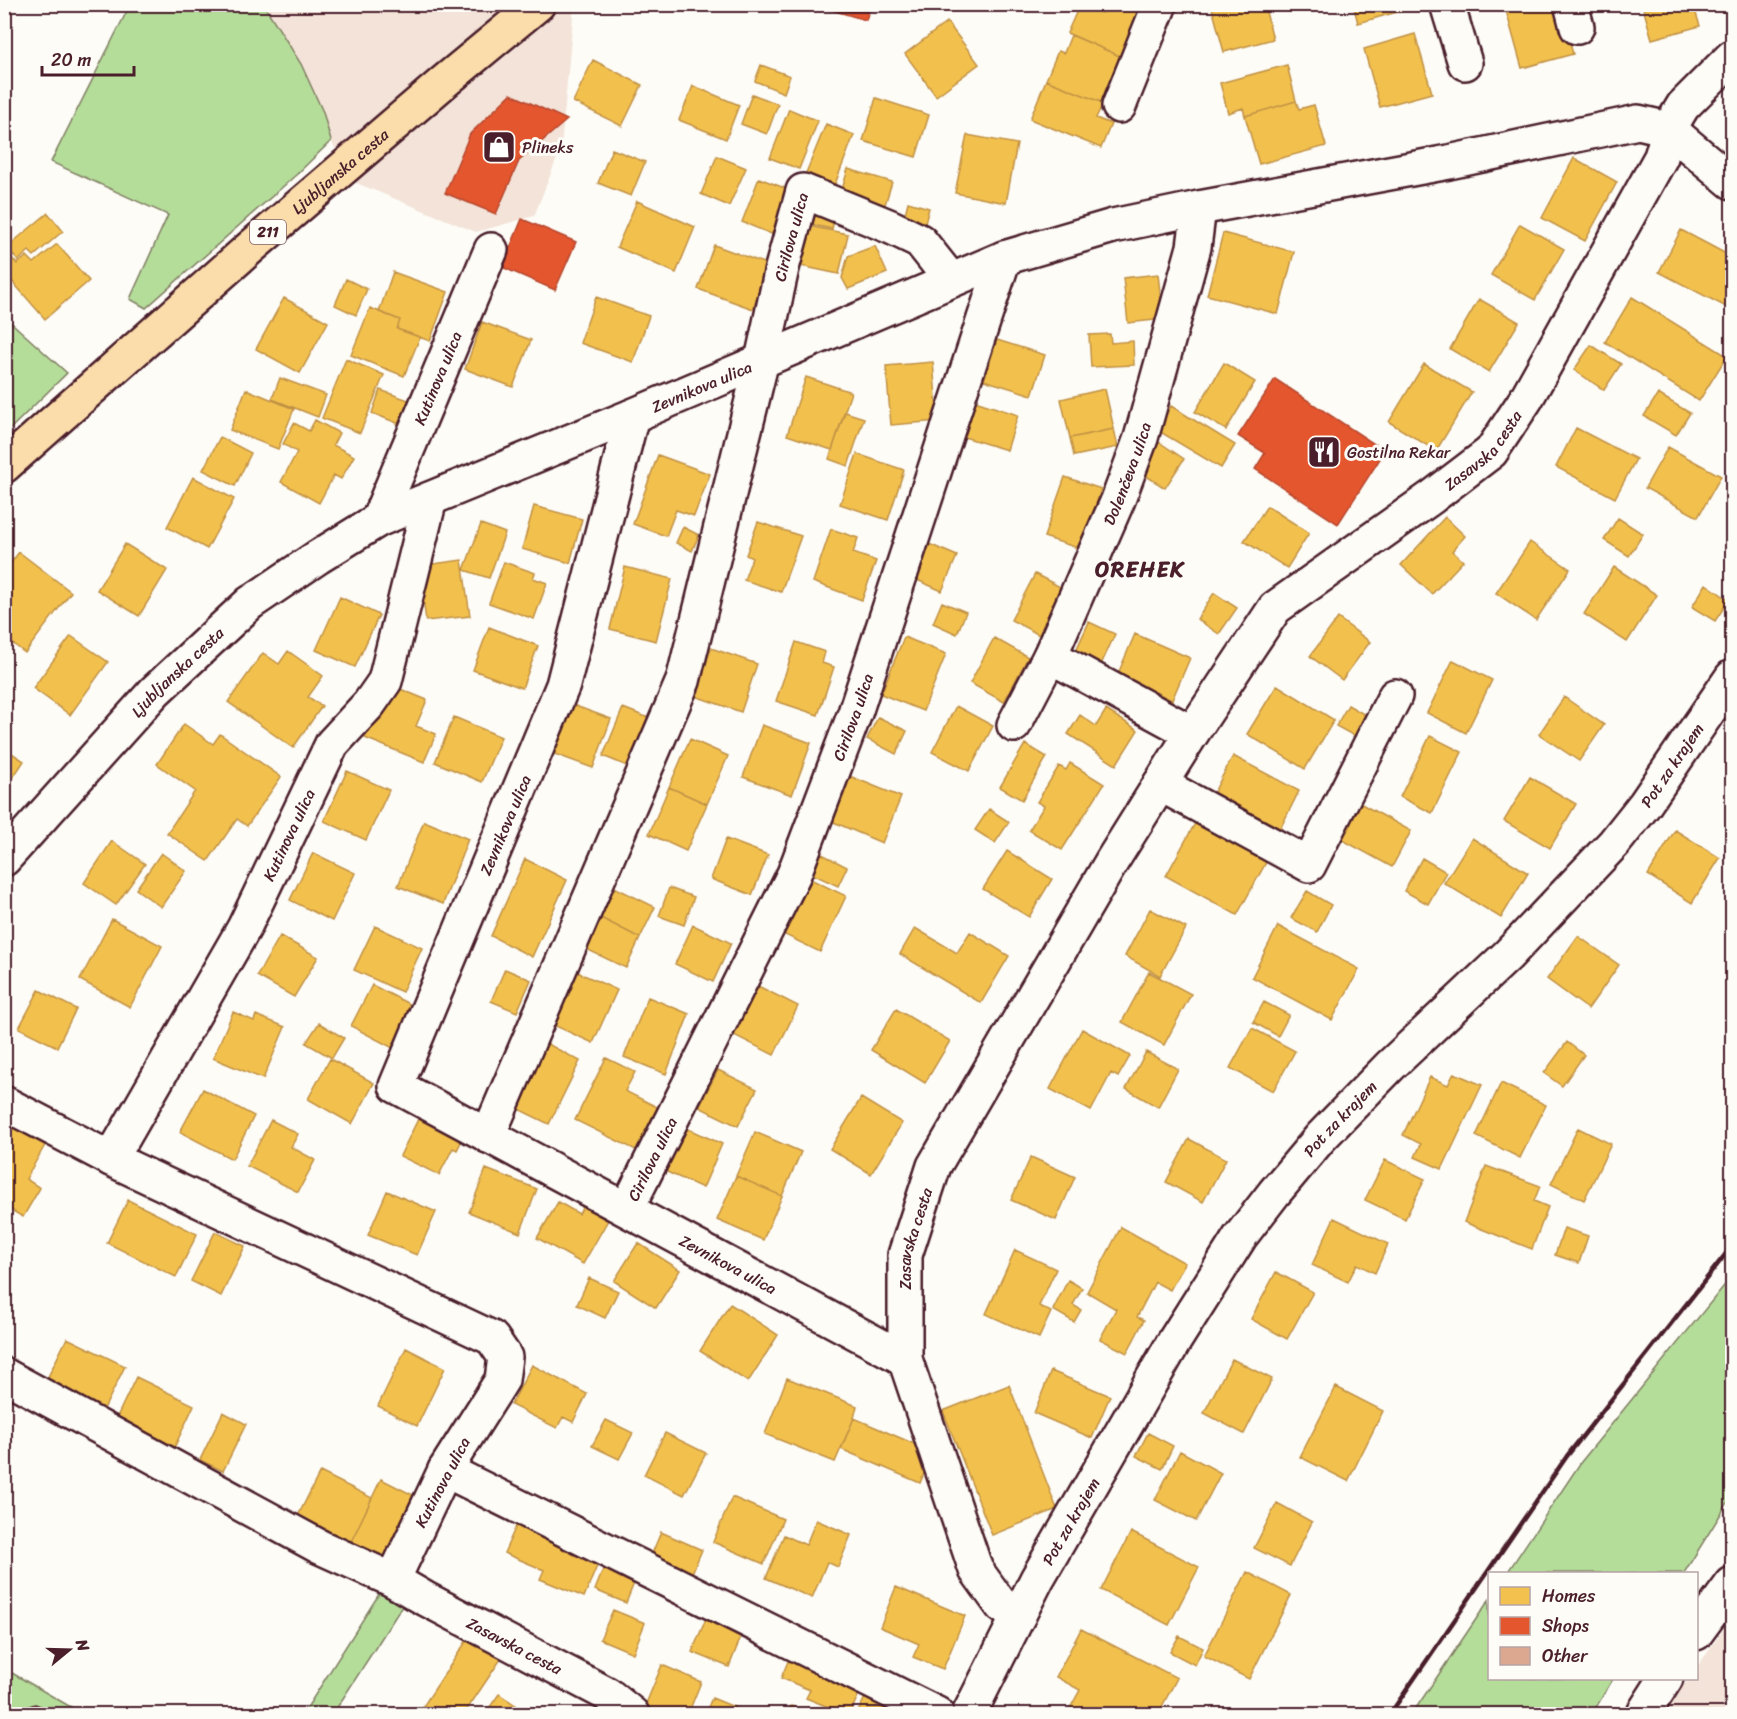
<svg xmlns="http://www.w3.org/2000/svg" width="1737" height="1719" font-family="Sriracha,sans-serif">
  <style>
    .built { fill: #f3e3d8 }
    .green { fill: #b5dd9a; stroke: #807e62; stroke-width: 1.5 }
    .homes { fill: #f2c14e; stroke: #c09044; stroke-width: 1.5 }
    .shops { fill: #e4572e; stroke: #b6462d; stroke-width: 1.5 }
    .building { fill: #dca890; stroke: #4a1f2b; stroke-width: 1.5 }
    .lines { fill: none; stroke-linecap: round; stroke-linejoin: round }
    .minor-casing { stroke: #4a1f2b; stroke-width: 38 }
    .major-casing { stroke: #4a1f2b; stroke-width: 38 }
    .minor { stroke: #fdfcf7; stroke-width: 33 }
    .major { stroke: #fbddab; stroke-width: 33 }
    .rail { stroke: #4a1f2b; stroke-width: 4.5 }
    .labels { text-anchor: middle; stroke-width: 6; stroke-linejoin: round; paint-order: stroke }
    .shield { fill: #fdfcf7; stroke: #806168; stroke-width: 1.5 }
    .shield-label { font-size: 15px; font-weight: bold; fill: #4a1f2b }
    .poi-label { font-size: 16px; fill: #4a1f2b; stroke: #fdfcf7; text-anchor: start }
    .street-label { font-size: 16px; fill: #4a1f2b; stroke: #fdfcf7 }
    .district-label { font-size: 22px; font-weight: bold; letter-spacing: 1.5px; fill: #4a1f2b; stroke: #fdfcf7 }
  </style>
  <rect width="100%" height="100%" fill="#fdfcf7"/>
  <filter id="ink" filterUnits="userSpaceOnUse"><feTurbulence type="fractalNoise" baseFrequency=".0167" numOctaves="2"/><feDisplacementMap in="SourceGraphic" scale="12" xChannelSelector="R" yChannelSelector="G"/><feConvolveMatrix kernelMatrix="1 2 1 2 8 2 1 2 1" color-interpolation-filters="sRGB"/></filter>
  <g filter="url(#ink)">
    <path class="built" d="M264,5H574L561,148L534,216L476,232L354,182L331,141L323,112Z
      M1732,1617V1714H1664L1688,1679L1696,1678L1697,1667Z"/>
    <path class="green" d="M130,5H264L301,64L323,112L331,141L296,175L146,308L130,299L168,215L51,162Z
      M5,317L67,373L5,434Z
      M1732,1276V1496L1684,1573H1507L1581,1462Z
      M379,1594L406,1600L333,1714H303Z
      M1489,1600L1490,1678L1613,1679L1592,1714H1412Z
      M5,1669L83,1714H5Z"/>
    <path class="homes" d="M1080,4L1102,13L1105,4H1145L1122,57L1067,33Z
      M1211,4H1264L1273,39L1224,52Z
      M1353,4H1407L1408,9L1358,23Z
      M1512,4H1559L1573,54L1522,68L1505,7Z
      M1642,4H1693L1700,26L1652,39Z
      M947,22L979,64L936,96L905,54Z
      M1415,34L1432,93L1380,107L1364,49Z
      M1071,35L1122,57L1103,103L1046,80L1058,51L1064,53Z
      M593,60L642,85L622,126L573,102Z
      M761,65L790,76L784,93L755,81Z
      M1287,65L1296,101L1245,116L1243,108L1228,113L1220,83Z
      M1046,80L1103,103L1096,118L1111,124L1101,148L1030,119Z
      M693,86L739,105L726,139L679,120Z
      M752,94L778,104L767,134L741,124Z
      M876,98L929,115L916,157L863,141Z
      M1296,101L1299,109L1314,105L1326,146L1259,164L1245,116Z
      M789,109L818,121L799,169L770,158Z
      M826,124L854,135L835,184L806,173Z
      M967,135L1017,144L1006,203L955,193Z
      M612,149L645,162L631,196L598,183Z
      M717,156L746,168L729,206L701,194Z
      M1574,158L1617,182L1585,241L1542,218Z
      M848,169L892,182L882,214L839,200Z
      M759,178L792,191L774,235L742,222Z
      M637,201L695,227L676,273L617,247Z
      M908,202L929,208L924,227L903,222Z
      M807,205L836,211L832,229L803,223Z
      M48,213L63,231L34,256L29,251L18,261L7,247Z
      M799,224L848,234L839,274L791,264Z
      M1520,224L1564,249L1535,300L1491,275Z
      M1681,230L1732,257V299L1728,308L1659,272Z
      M1223,233L1294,252L1278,314L1207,295Z
      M57,244L89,281L45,319L4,272V263L11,257L17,264L27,256L34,263Z
      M714,245L769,265L753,309L698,289Z
      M875,246L887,273L848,289L842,278L848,256Z
      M393,272L448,292L430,341L397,329L400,320L379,312Z
      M1158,274L1163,319L1128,323L1123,278Z
      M346,279L367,289L356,315L335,305Z
      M596,297L649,316L633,362L580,343Z
      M1632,297L1727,356L1699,401L1605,342Z
      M284,298L328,322L300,373L256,349Z
      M1479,299L1519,322L1489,372L1450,349Z
      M370,308L400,320L397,329L420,337L404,376L351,355Z
      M482,322L531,340L513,387L465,369Z
      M1110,334L1111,343L1133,341L1134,365L1091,367L1089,335Z
      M997,340L1045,355L1032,395L984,380Z
      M1591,345L1621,364L1604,390L1574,370Z
      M346,359L384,375L360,433L322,418Z
      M933,362L938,421L891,425L886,366Z
      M1224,363L1255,382L1226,430L1195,412Z
      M1424,364L1472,392L1436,451L1389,422Z
      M806,377L851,392L832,450L787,435Z
      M280,378L326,395L318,417L272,399Z
      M246,389L294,409L278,449L230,430Z
      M1105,389L1114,429L1070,438L1061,399Z
      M380,390L411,401L402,425L372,413Z
      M1658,394L1690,413L1676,435L1644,416Z
      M975,401L1018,415L1007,450L964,437Z
      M1171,406L1235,445L1221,468L1157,430Z
      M845,412L864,418L848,466L829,459Z
      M315,420L339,433L333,445L354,456L341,479L334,475L319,503L281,482L297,452L283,444L294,423L309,431Z
      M1576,428L1636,459L1615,498L1556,467Z
      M1114,429L1118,447L1074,456L1070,438Z
      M220,437L251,453L235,486L203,470Z
      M1159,442L1184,459L1165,488L1140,472Z
      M1668,447L1721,476L1698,517L1645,488Z
      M857,454L904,470L888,520L840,504Z
      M658,455L710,474L694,516L676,510L666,536L633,524Z
      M193,477L234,499L207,549L167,527Z
      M1065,477L1101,489L1081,549L1044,537Z
      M534,506L582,519L570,563L522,549Z
      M1267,506L1309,533L1287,568L1244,541Z
      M1445,517L1465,536L1452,551L1463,561L1432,594L1401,565Z
      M1618,518L1643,534L1629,556L1604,540Z
      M758,522L801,536L781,592L744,580L752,558L746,555Z
      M481,524L505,533L489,578L464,570Z
      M683,527L699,535L692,551L676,543Z
      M831,529L858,538L853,553L876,561L862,600L813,582Z
      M1530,542L1570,569L1536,620L1496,593Z
      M125,544L167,570L139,616L97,590Z
      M929,544L957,556L942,591L915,579Z
      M19,552L71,592L25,653L4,637V593L7,590L4,588V572Z
      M462,560L470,616L426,621L419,566Z
      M504,562L535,573L533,578L547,583L534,619L489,603Z
      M625,567L672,579L656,641L610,629Z
      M1614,567L1657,595L1627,642L1584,614Z
      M1035,574L1070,592L1045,638L1011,620Z
      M1706,584L1729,600L1715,621L1692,607Z
      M1214,593L1237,608L1219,634L1197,619Z
      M340,597L379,615L355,667L316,650Z
      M942,602L966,612L957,634L933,623Z
      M1338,618L1370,642L1342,680L1310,656Z
      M1089,622L1115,634L1099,669L1073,657Z
      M489,627L538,646L522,688L473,670Z
      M1135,634L1190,658L1172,700L1117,676Z
      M71,636L108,662L70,715L33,688Z
      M904,637L946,654L923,711L881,694Z
      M994,638L1028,657L1004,702L970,683Z
      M796,642L825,652L822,663L834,667L818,715L776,701Z
      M711,648L757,664L741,712L695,696Z
      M288,651L323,676L308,697L322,706L293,748L228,702L263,653L279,664Z
      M1453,660L1492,680L1466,733L1427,713Z
      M388,684L427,700L416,726L436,734L424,762L365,738Z
      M1277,685L1334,720L1305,769L1247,734Z
      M1564,697L1604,725L1579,761L1539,734Z
      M570,704L611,719L593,768L552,753Z
      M1348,705L1369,717L1358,738L1336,726Z
      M956,706L993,726L969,771L932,752Z
      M623,708L651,719L632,768L603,756Z
      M1106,710L1138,730L1116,765L1068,734L1080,715L1096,726Z
      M454,717L501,737L482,782L435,762Z
      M878,717L907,731L896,754L867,739Z
      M184,724L213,744L220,734L281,777L247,826L237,819L208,861L167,833L195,791L157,764Z
      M762,725L811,743L792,795L743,777Z
      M1430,736L1462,752L1432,813L1400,797Z
      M690,739L728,756L707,804L669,787Z
      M1025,744L1047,757L1022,800L1000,787Z
      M4,748L24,761L4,791Z
      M1233,756L1299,791L1279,831L1212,796Z
      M1070,763L1104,784L1062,850L1029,830L1044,806L1037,802L1059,766L1066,770Z
      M347,771L389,790L366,840L324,821Z
      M847,775L901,797L882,843L829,820Z
      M1530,777L1576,804L1550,848L1504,821Z
      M669,787L707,804L686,851L649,834Z
      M1356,801L1411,831L1392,867L1337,837Z
      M989,809L1009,822L995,843L975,830Z
      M1198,818L1269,857L1237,915L1166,876Z
      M424,821L468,839L443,904L398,886Z
      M1675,830L1720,858L1692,903L1648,875Z
      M1472,838L1528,873L1501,918L1444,883Z
      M726,839L768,855L752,895L711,879Z
      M112,841L145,864L116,905L84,883Z
      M1007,851L1052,879L1029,917L983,889Z
      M161,853L186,871L161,907L136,889Z
      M313,853L355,873L332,921L290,900Z
      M820,853L847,867L838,886L810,873Z
      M1422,858L1446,872L1428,904L1404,891Z
      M525,859L567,880L532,957L491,936Z
      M802,875L846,896L820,952L775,930Z
      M612,886L655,907L640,938L597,916Z
      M669,888L694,897L684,925L659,916Z
      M1307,891L1331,905L1317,932L1291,918Z
      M1150,909L1186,928L1160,976L1125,956Z
      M597,916L640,938L626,968L582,947Z
      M112,919L162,946L130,1007L80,980Z
      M693,925L731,943L713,982L675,964Z
      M375,926L422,948L402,992L354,970Z
      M1278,926L1359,969L1332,1020L1252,977Z
      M915,928L957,953L970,932L1009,956L981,1003L900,954Z
      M280,936L318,957L294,997L257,976Z
      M1578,936L1619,965L1588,1009L1547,979Z
      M505,969L531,980L517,1012L491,1001Z
      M573,970L617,990L593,1043L549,1023Z
      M1149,972L1191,994L1164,1045L1122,1022Z
      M372,985L415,1007L393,1048L351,1026Z
      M758,986L798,1006L774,1055L734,1035Z
      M39,990L76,1009L57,1047L19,1028Z
      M648,997L689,1014L666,1074L624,1057Z
      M1264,1002L1289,1015L1278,1036L1253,1022Z
      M896,1009L950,1041L925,1083L871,1050Z
      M233,1012L254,1021L256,1015L285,1027L263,1079L213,1058Z
      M319,1023L344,1038L332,1058L306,1043Z
      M1252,1028L1295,1051L1273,1091L1230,1068Z
      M1082,1029L1130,1056L1118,1077L1111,1073L1091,1111L1050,1089Z
      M542,1041L580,1061L549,1124L510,1105Z
      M1567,1042L1584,1055L1562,1086L1544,1073Z
      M1146,1052L1178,1069L1158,1107L1126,1089Z
      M606,1058L635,1072L625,1091L665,1111L644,1154L575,1120Z
      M330,1059L374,1083L352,1124L308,1099Z
      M718,1070L757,1089L738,1126L699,1107Z
      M1454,1073L1482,1085L1442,1169L1415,1157L1421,1144L1403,1135L1430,1077L1448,1085Z
      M1501,1083L1546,1105L1520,1158L1476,1136Z
      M203,1089L254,1116L232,1159L180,1132Z
      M861,1098L902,1123L871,1174L830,1149Z
      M424,1107L468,1128L457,1150L453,1148L439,1175L400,1156Z
      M271,1120L298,1134L291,1147L315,1160L298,1192L247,1166Z
      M4,1122L45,1145L26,1179L40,1188L23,1217L4,1206Z
      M677,1124L722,1144L703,1188L658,1168Z
      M1578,1128L1611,1144L1584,1200L1551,1184Z
      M755,1132L801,1152L782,1196L736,1176Z
      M1189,1139L1226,1159L1203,1202L1166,1182Z
      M1031,1157L1075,1177L1056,1220L1011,1200Z
      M1385,1160L1425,1179L1405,1219L1365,1200Z
      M1486,1166L1540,1186L1534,1201L1548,1207L1532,1249L1464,1222Z
      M486,1169L537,1189L520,1233L469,1212Z
      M736,1176L782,1196L763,1240L717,1220Z
      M387,1191L436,1212L417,1255L368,1235Z
      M128,1200L197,1234L176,1277L107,1243Z
      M558,1202L579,1214L583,1206L608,1220L583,1264L537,1238Z
      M1334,1218L1388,1244L1375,1273L1357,1264L1348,1282L1312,1265Z
      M1121,1227L1185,1263L1170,1290L1155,1282L1137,1317L1144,1320L1127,1353L1100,1339L1116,1309L1087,1292Z
      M1564,1228L1588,1236L1579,1263L1555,1255Z
      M215,1232L245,1246L221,1296L191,1281Z
      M638,1243L680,1270L656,1308L614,1281Z
      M1015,1250L1056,1269L1039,1306L1051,1312L1039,1338L986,1314Z
      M1276,1272L1313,1292L1287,1339L1251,1319Z
      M589,1278L618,1291L605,1318L577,1305Z
      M1068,1280L1082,1288L1073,1305L1081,1310L1074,1322L1053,1310Z
      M730,1304L778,1335L748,1382L700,1351Z
      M67,1338L125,1366L103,1411L45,1383Z
      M406,1348L445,1368L417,1426L378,1406Z
      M1232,1359L1272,1379L1244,1434L1204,1413Z
      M532,1365L587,1394L573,1422L563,1417L557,1428L511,1405Z
      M1051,1371L1110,1396L1092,1438L1034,1413Z
      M136,1377L194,1405L174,1448L116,1419Z
      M787,1378L857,1406L854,1418L835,1462L765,1434Z
      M1009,1385L1057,1509L992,1535L943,1411Z
      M1336,1387L1383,1411L1348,1481L1300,1457Z
      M223,1412L246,1424L223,1471L200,1460Z
      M854,1418L933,1452L920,1483L841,1449Z
      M606,1420L633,1433L619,1459L592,1446Z
      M665,1433L706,1453L684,1495L644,1475Z
      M1148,1433L1173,1446L1162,1469L1136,1456Z
      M1180,1451L1221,1473L1196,1521L1155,1500Z
      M320,1472L372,1498L350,1544L297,1518Z
      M381,1479L417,1497L386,1561L350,1544Z
      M732,1497L783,1519L764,1564L713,1542Z
      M1277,1503L1312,1522L1290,1566L1254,1548Z
      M816,1520L851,1535L838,1567L827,1562L812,1598L766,1578L784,1535L806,1545Z
      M517,1524L600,1559L584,1597L540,1579L544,1570L504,1553Z
      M661,1532L702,1550L692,1573L651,1556Z
      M1131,1532L1199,1567L1169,1625L1101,1590Z
      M607,1560L638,1573L626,1603L595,1590Z
      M1247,1572L1291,1595L1249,1679L1204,1656Z
      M896,1587L965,1616L943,1669L913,1657L919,1644L880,1627Z
      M613,1610L645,1623L633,1653L600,1639Z
      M708,1614L744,1629L729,1667L692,1652Z
      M1081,1629L1177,1678L1158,1714H1073L1068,1712L1080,1690L1056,1677Z
      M473,1631L505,1653L464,1714H418Z
      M1179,1636L1203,1648L1195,1665L1170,1652Z
      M792,1652L864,1682L850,1714H846L806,1698L810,1690L781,1678Z
      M662,1665L701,1682L688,1714H666L645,1706Z
      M870,1687L892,1697L886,1710L896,1714H863L858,1712Z
      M499,1694L529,1714H485Z
      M712,1698L751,1714H705Z
      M791,1706L806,1713L807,1714H787Z"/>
    <path class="shops" d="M829,4H871L866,20L828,9Z
      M511,94L567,120L519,161L496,214L445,193L470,134Z
      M522,219L576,242L555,290L502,267Z
      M1275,379L1385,451L1338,524L1255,469L1265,453L1238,436Z"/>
    <path class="building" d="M35,1704L48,1709L51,1714H18L24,1708Z"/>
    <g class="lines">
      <g class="minor-casing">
        <g id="minor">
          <path d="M1447,4L1465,63"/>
          <path d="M1571,4L1577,27"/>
          <path d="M1119,106L1160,4"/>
          <path id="s1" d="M632,416L563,685L396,1086L905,1359"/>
          <path id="s2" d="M378,520L491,250"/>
          <path d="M1050,656L1192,733"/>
          <path id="s3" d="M1014,725L1050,656L1118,500L1141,438L1194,247L1199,208"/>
          <path d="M1160,784L1309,865L1395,696"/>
          <path id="s4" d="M4,859L155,691L250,603L318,557L378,520L632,416L1004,258L1113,226L1199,208L1449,162L1638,122L1669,129L1732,182"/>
          <path d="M4,1103L111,1159L492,1338L505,1357L502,1380L445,1470L393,1580L320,1547L4,1375"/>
          <path id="s5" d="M488,1136L683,681L762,360L782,268L803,191L891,227L920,241L951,280"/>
          <path id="s6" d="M111,1159L244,928L332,744L369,704L385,681L430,499"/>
          <path id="s7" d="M627,1209L794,874L855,713L1004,258"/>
          <path d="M445,1470L937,1714"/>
          <path id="s8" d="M393,1580L424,1598L607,1694L632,1714"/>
          <path id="s9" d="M1019,1615L1002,1606L976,1570L905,1359V1255L934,1166L1112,861L1192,733L1275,608L1432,497L1491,452L1526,399L1661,157L1669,129L1683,106L1732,57"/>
          <path d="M1696,1633L1732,1584"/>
          <path id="s10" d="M969,1714L1037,1579L1175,1340L1240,1237L1274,1193L1321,1137L1390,1066L1508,955L1614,843L1645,804L1732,677"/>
          <path d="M1643,1714L1666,1678"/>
        </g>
      </g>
      <g class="major-casing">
        <g id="major">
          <path id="s11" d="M4,466L250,248L445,81L538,4"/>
        </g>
      </g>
      <use href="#minor" class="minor"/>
      <use href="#major" class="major"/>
      <path class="rail" d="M1390,1714L1567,1456L1732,1246"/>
    </g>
  </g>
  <defs>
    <g id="shop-square" transform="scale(1.725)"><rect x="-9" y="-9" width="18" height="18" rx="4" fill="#4a1f2b" stroke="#fdfcf7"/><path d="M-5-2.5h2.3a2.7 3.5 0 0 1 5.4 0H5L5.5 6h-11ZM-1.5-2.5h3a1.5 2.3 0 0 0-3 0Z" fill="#fff"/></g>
    <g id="restaurant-square" transform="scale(1.725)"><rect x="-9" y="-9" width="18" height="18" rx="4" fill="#4a1f2b" stroke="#fdfcf7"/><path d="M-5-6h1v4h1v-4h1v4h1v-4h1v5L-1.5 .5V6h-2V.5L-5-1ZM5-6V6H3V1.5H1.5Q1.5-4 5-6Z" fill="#fff"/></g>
  </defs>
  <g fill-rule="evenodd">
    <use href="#shop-square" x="499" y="147"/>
    <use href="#restaurant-square" x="1324" y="452"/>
  </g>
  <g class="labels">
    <rect class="shield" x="250" y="220" width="36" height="24" rx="4.5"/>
    <g class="shield-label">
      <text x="268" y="237">211</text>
    </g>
    <g class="poi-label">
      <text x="522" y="153">Plineks</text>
      <text x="1347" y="458">Gostilna Rekar</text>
    </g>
    <g class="street-label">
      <text dy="6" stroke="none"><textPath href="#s11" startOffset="447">Ljubljanska cesta</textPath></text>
      <text dy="6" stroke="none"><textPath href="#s5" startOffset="952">Cirilova ulica</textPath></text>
      <text dy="6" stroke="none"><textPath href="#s2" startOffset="154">Kutinova ulica</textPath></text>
      <text dy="6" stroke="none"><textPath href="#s4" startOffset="858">Zevnikova ulica</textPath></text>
      <text dy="6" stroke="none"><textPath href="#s9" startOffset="1400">Zasavska cesta</textPath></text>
      <text dy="6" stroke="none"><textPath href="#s3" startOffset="276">Dolenčeva ulica</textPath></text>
      <text dy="6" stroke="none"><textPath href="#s4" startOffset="255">Ljubljanska cesta</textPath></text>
      <text dy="6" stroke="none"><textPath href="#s7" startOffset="542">Cirilova ulica</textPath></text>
      <text dy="6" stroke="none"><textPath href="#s10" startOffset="1190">Pot za krajem</textPath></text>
      <text transform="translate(505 825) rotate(-67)" y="6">Zevnikova ulica</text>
      <text dy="6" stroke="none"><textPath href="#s6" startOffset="370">Kutinova ulica</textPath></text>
      <text dy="6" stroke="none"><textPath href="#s10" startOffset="704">Pot za krajem</textPath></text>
      <text dy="6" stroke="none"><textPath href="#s7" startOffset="56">Cirilova ulica</textPath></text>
      <text dy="6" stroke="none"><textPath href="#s9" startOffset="408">Zasavska cesta</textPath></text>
      <text dy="6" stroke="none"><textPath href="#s1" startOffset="1089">Zevnikova ulica</textPath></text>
      <text transform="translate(442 1482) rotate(-62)" y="6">Kutinova ulica</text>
      <text dy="6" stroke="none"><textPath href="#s10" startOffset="218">Pot za krajem</textPath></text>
      <text dy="6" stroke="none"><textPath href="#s8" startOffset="138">Zasavska cesta</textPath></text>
    </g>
    <g class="district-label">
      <text x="1140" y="577">OREHEK</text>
    </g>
  </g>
  <rect width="1737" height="1719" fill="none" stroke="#fdfcf7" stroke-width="24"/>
  <rect x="12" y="12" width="1713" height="1695" fill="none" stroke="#4a1f2b" stroke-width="2" filter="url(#ink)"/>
  <rect x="1488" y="1572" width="210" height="108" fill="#fdfcf7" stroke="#b5a4a5" stroke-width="1.5"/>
  <rect x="1500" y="1587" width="30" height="18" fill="#f2c14e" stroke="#b5a4a5" stroke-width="1.5"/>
  <text x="1542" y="1602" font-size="18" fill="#4a1f2b">Homes</text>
  <rect x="1500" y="1617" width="30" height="18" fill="#e4572e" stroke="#b5a4a5" stroke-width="1.5"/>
  <text x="1542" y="1632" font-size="18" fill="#4a1f2b">Shops</text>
  <rect x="1500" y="1647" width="30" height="18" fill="#dca890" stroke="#b5a4a5" stroke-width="1.5"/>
  <text x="1542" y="1662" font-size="18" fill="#4a1f2b">Other</text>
  <g transform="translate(69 1650) rotate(71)" stroke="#fdfcf7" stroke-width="4.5" paint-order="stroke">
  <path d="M0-4.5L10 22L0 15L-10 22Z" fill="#4a1f2b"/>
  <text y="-9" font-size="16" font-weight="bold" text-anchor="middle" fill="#4a1f2b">N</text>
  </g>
  <path d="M42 66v9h92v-9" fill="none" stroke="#4a1f2b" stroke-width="3"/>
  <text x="51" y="66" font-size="18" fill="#4a1f2b" stroke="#fdfcf7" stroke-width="4.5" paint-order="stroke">20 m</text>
</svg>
